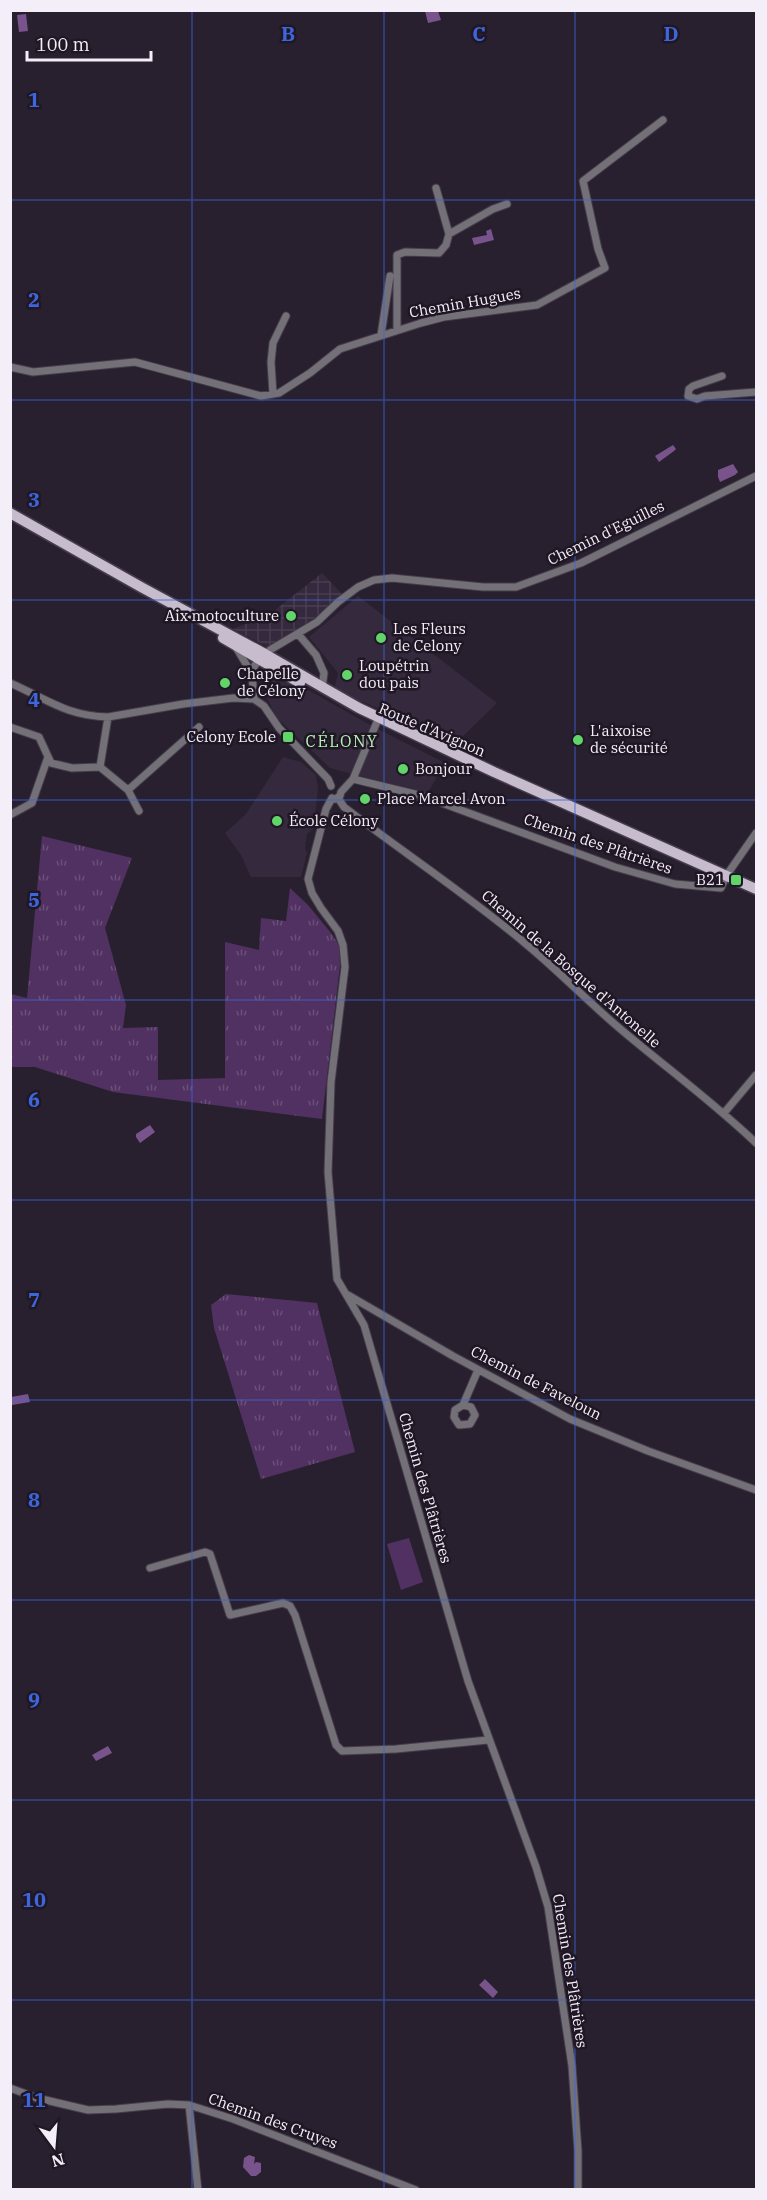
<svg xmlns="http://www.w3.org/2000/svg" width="767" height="2200" font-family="'IBM Plex Serif',serif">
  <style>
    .built { fill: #35293d }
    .industrial { fill: url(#industrial-grid) }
    .grass { fill: url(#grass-tufts) }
    .pitch { fill: #503161 }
    .water { fill: #78538c }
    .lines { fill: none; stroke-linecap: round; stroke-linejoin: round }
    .minor-casing { stroke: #453d4b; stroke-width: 9 }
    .primary-casing { stroke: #453d4b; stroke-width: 13 }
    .minor { stroke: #747078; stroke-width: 7 }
    .primary { stroke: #c6bccd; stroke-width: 10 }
    .grid { fill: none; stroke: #3d66dd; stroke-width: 1.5; stroke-opacity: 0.55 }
    .poi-dot { fill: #61d56a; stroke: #201725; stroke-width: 2 }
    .labels { text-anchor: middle; stroke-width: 5; stroke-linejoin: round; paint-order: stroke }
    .street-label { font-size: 15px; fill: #f4eef8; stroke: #201725 }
    .poi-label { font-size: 15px; fill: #f4eef8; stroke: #201725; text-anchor: start }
    .neighbourhood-label { font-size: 16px; letter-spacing: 1.5px; fill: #b5f1b6; stroke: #201725 }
    .grid-label { font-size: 20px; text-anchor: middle; font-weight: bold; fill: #3d66dd; stroke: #201725; stroke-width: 5; stroke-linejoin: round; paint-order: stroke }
  </style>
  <defs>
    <pattern id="industrial-grid" width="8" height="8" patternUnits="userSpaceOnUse" patternTransform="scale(1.5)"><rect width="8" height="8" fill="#35293d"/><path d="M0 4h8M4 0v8" fill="none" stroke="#493e50"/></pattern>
    <pattern id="grass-tufts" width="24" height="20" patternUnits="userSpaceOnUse" patternTransform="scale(1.5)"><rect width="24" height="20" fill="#503161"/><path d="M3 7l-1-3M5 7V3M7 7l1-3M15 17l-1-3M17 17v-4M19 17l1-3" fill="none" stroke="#6a4f78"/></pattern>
  </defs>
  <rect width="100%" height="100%" fill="#29202f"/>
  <path class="built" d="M358,596L497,703L458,741L334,690L338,673L309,637Z
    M264,665L370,725L445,763L427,794L330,768L275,716L257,674Z
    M283,757L301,762L316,775L318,788L314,828L307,834L305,848L307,853L301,877H251L241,855L225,833L246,814Z"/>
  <path class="industrial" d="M322,573L343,595L302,628L268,647L233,629L270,614Z"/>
  <path class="grass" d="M42,836L132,858L105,928L126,1005L123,1028L158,1027V1080L225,1078V942L259,950L261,918L286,921L290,888L308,905L331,933L339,945L340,965L322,1119L113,1092L35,1067H11V994L27,998Z
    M226,1294L317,1303L355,1452L261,1479L214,1328L211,1305Z"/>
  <path class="pitch" d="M409,1538L423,1582L401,1590L387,1544Z"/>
  <path class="water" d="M425,11H438L441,20L428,23Z
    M26,14L28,31L19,32L17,15Z
    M491,229L494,240L474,245L472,238L487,235L486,231Z
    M673,445L676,449L674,451L659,462L655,456Z
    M733,464L738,472L735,475L720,482L718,477V470Z
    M150,1125L155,1132L140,1143L136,1137V1134Z
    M28,1394L30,1402L12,1405L11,1397Z
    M108,1746L112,1753L96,1761L92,1755Z
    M485,1979L498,1992L493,1998L479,1985Z
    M249,2155L255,2157L254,2164L256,2162L261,2163V2172L256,2176H251L243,2167L244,2158Z"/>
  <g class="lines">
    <g class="minor-casing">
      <path id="minor" d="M449,234L493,209L507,204
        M397,330V255L405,252L439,253L446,245L449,234L436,188
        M381,335L390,276
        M10,367L33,372L135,362L261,396L279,393L310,373L340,349L421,323L444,317L537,305L605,268L598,249L583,181L663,120
        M722,376L693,386L689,389L688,396L697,399L705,396L756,392
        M273,394L271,362L273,343L286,316
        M298,634L316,655L324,673L322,688
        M237,649L252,674L254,699
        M252,674L255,665L270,650L317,622L338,602L358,587L374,580L392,578L483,587H516L581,563L756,476
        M10,683C47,699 66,716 108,717L183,704L233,698L254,699
        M254,699L264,706L279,728L328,779L331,786
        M108,717L100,767L128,790L139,811
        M10,727L39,737L51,763L72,768L100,767
        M353,779L423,796L615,867L675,884L721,888L726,876L756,833
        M128,790L199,727
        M332,798L326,809L308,879L312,893L321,908L338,931L343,945L345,967L331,1082L328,1172L337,1279L364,1325L468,1681L536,1867L548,1907L572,2066L578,2151V2190
        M338,798L344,807C404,853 468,895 526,944C560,972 590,1004 624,1032C668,1069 714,1103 756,1143
        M335,799L340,796L341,792L353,779L379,717
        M10,815L32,803L48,757
        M724,1113L756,1075
        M348,1295L453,1356L570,1419L648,1451L756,1490
        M463,1405L471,1407L475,1415L470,1424L459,1425L454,1417L455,1410Z
        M463,1405L478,1370
        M150,1568L205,1552L210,1554L230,1615L283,1603L290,1606L295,1615L336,1745L342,1751L396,1749L488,1740
        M10,2088L37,2098L88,2110L116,2109L168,2104L189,2105L233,2119L416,2190
        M189,2105L198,2190"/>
    </g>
    <g class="primary-casing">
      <path id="primary" d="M10,513L141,587L265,654L359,708L494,772L756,889
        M223,638L300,683"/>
    </g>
    <use href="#minor" class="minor"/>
    <use href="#primary" class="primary"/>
  </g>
  <path class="grid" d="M192,10V2190M384,10V2190M575,10V2190M10,200H756M10,400H756M10,600H756M10,800H756M10,1000H756M10,1200H756M10,1400H756M10,1600H756M10,1800H756M10,2000H756"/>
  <g class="poi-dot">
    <circle cx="291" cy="616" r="6"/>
    <circle cx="381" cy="638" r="6"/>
    <circle cx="347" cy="675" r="6"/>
    <circle cx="225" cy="683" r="6"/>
    <rect x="282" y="731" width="12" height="12" rx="3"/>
    <circle cx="578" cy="740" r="6"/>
    <circle cx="403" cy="769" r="6"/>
    <circle cx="365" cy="799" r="6"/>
    <circle cx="277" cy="821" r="6"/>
    <rect x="730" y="874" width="12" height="12" rx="3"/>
  </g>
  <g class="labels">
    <g class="street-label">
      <text transform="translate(465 303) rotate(-10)" y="5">Chemin Hugues</text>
      <text transform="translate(606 533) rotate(-26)" y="5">Chemin d'Eguilles</text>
      <text transform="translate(432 730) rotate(23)" y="5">Route d'Avignon</text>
      <text transform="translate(598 844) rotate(19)" y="5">Chemin des Plâtrières</text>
      <text transform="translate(571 969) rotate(41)" y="5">Chemin de la Bosque d'Antonelle</text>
      <text transform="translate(536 1383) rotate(27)" y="5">Chemin de Faveloun</text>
      <text transform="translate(425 1488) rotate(74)" y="5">Chemin des Plâtrières</text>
      <text transform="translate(570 1971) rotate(81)" y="5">Chemin des Plâtrières</text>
      <text transform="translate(273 2121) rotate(20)" y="5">Chemin des Cruyes</text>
    </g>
    <g class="poi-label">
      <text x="279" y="621" text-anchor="end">Aix motoculture</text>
      <text x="393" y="634">Les Fleurs<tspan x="393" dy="17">de Celony</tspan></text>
      <text x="359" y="671">Loupétrin<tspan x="359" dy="17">dou paìs</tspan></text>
      <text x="237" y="679">Chapelle<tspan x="237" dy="17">de Célony</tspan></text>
      <text x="590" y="736">L'aixoise<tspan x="590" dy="17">de sécurité</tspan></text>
      <text x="276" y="742" text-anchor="end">Celony Ecole</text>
      <text x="415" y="774">Bonjour</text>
      <text x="377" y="804">Place Marcel Avon</text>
      <text x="289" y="826">École Célony</text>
      <text x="724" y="885" text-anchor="end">B21</text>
    </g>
    <g class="neighbourhood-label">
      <text x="342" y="747">CÉLONY</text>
    </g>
  </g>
  <g class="grid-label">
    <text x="288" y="41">B</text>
    <text x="479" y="41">C</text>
    <text x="671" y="41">D</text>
    <text x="34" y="107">1</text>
    <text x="34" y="307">2</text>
    <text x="34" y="507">3</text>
    <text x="34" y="707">4</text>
    <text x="34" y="907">5</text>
    <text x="34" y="1107">6</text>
    <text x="34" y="1307">7</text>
    <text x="34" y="1507">8</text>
    <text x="34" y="1707">9</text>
    <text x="34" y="1907">10</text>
    <text x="34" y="2107">11</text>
  </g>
  <rect width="767" height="2200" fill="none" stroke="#f4eef8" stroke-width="24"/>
  <g transform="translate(54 2146) rotate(164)" stroke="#201725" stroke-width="4.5" paint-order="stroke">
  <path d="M0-4.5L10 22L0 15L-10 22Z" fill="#f4eef8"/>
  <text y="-9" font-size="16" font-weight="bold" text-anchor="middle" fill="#f4eef8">N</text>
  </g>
  <path d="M27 51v9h124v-9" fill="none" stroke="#f4eef8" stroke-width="3"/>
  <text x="36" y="51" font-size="18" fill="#f4eef8" stroke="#201725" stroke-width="4.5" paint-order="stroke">100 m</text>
</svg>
